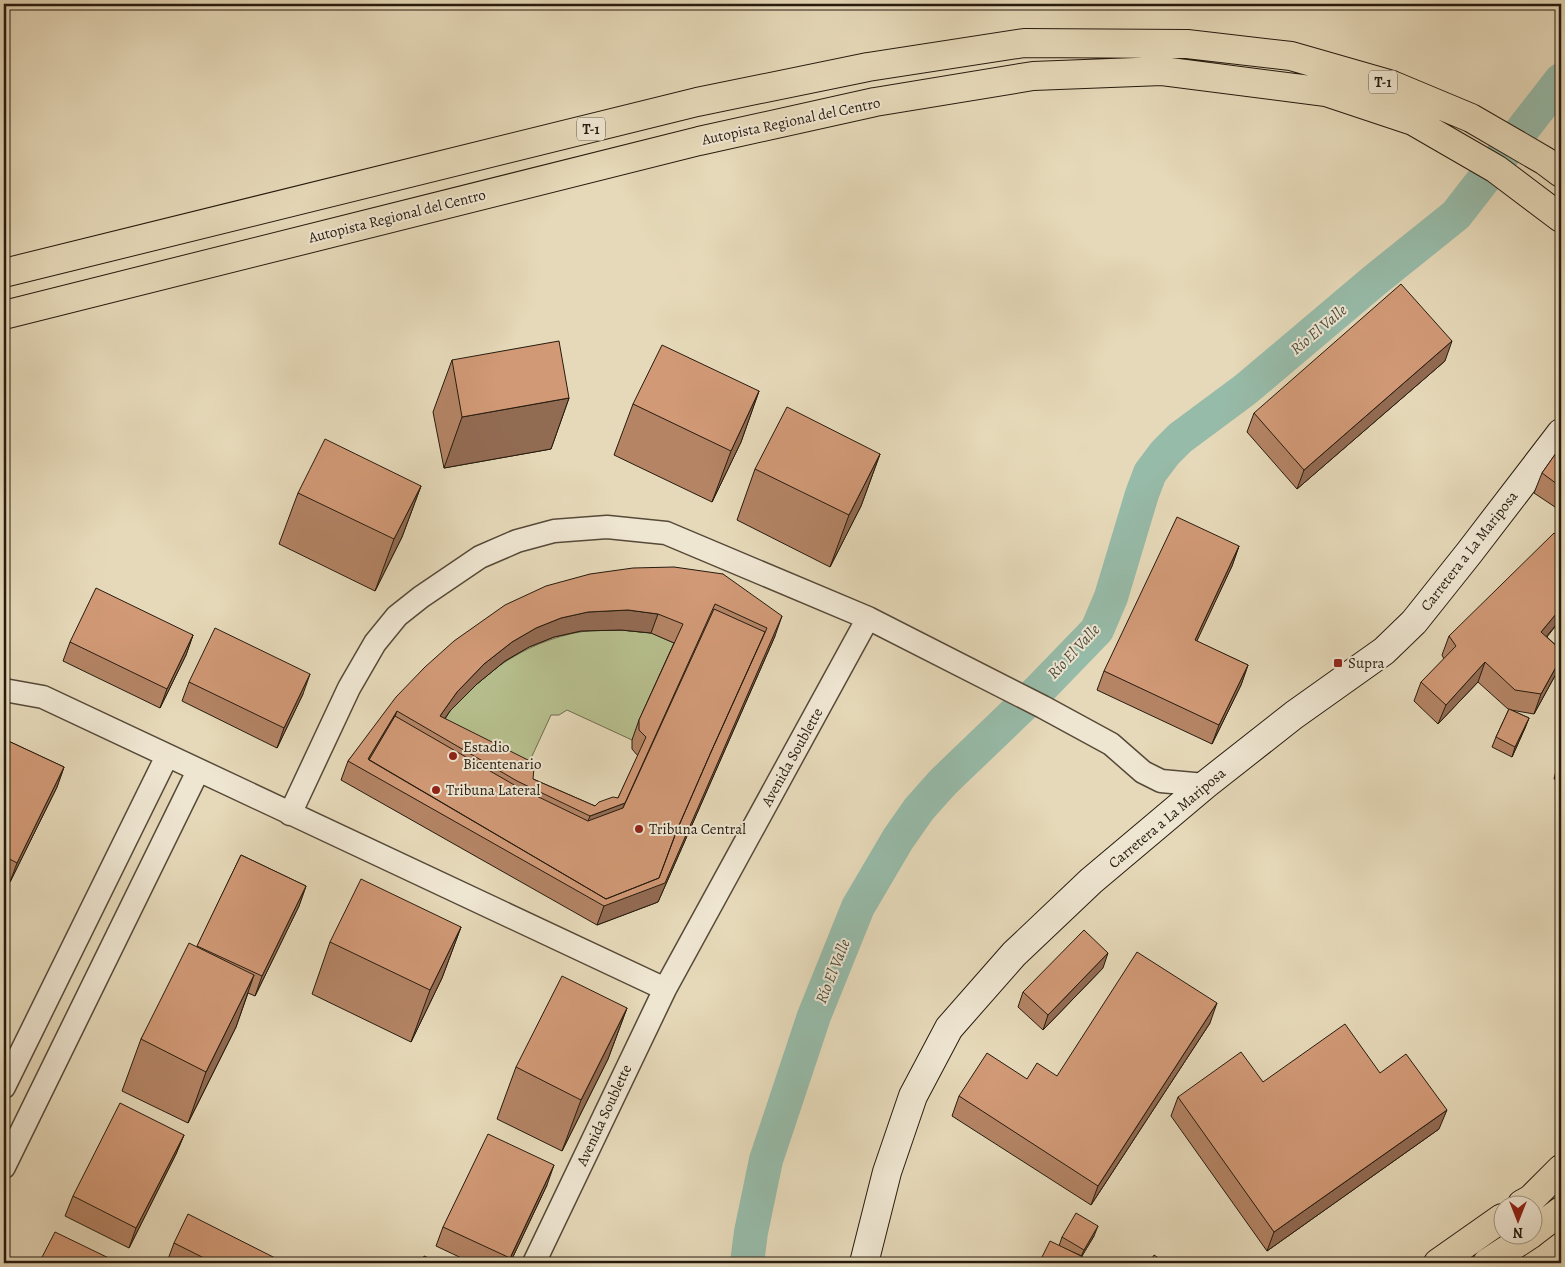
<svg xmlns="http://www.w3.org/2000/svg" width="1565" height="1267" font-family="Alegreya,serif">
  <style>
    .green { fill: #b7bf8e; stroke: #6e6d4e }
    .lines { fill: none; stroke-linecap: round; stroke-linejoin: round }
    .river { stroke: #97bba9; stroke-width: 34 }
    .street-casing { stroke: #564a39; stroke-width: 25 }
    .secondary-casing { stroke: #261b0e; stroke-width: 30 }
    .highway-casing { stroke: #261b0e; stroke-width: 30 }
    .street { stroke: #efe6d2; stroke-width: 22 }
    .secondary { stroke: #efe6d2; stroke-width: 28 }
    .highway { stroke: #e6d9b9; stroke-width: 28 }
    .wall { fill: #b48465; stroke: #261b0e; fill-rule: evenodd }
    .shaded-wall { fill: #926b53; stroke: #261b0e }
    .building { fill: #d19976; stroke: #261b0e; fill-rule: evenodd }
    .poi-dot { fill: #8f2418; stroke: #efe6d2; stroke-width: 2 }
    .labels { text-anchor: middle; stroke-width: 4; stroke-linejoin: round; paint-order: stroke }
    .shield { fill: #efe6d2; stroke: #625849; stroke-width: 1 }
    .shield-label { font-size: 14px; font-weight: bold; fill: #261b0e }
    .street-label { font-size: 15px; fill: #261b0e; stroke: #efe6d2 }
    .poi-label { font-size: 15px; fill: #261b0e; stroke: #efe6d2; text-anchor: start }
    .water-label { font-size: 16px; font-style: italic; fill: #484b3c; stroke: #efe6d2 }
  </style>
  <rect width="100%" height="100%" fill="#e6d9b9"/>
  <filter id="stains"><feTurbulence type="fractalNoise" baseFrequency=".004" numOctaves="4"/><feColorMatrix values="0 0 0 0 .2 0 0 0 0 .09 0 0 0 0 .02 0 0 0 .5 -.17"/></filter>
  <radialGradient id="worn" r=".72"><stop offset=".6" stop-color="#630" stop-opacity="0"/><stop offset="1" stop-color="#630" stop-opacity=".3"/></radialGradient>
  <path class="green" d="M595,630H621L651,633L676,644L632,740L567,710L559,715H551L521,780L442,721C480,672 532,636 595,630Z"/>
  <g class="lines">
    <path class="river" d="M747,1263L751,1232L766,1160L814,1016L858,907L898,839L919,809L943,782L1039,690L1097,630L1111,597L1142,494L1150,473L1165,453L1180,438L1246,389L1375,280L1456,215L1561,80"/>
    <g class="street-casing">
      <path id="street" d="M4,690L43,697L665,989
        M290,814L349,688L375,643L397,616L421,597L480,557L517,541L554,531L607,527L666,533L868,618L1043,707L1111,744L1143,772L1161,781L1205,785
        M4,1087L167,756
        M4,1167L198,771
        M534,1263L665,989L868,618"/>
    </g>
    <g class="secondary-casing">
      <path id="secondary" d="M864,1263L887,1172L913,1096L949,1028L1014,954L1091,881L1205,785L1294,715L1384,651L1414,622L1469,553L1561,433"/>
    </g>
    <g class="highway-casing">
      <path id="highway" d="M4,273L697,102L868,67L1024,43L1187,44L1291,56L1392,85L1471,118L1545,161L1561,173
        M4,315L699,141L875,102L1033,76L1162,71L1326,92L1413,121L1496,169L1561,218
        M1522,1204L1531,1199L1561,1169
        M1532,1233L1561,1211
        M1438,1263L1502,1218
        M1487,1263L1531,1234"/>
    </g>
    <use href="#street" class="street"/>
    <use href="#secondary" class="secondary"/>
    <use href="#highway" class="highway"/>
  </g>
  <path class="wall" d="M452,360L569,398L551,449L444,468L433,412Z
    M1445,361L1297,489L1247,432L1254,413Z
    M759,391L741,442L712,502L614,455L633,404Z
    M1561,446V511L1534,493L1542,473Z
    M880,454L861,506L830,567L737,520L755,469Z
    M421,486L402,537L375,591L279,544L298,493Z
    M1239,546L1232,566L1196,641L1248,665L1241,685L1212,744L1097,690L1104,671Z
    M723,574L775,636L658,902L597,925L341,780L348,761L425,667ZM621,630L651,633L674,643L639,720L632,740V749L638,756L618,798L595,806L533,779L445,719L450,711L477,684L505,661L529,647L554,637L581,631Z
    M1561,619L1547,637L1561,650V660L1557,672L1534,714L1511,710L1529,718L1525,728L1512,757L1492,747L1496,737L1509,709H1508L1478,682L1438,724L1414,701L1421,682L1444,659L1442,655L1449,636Z
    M193,635L186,655L160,708L63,661L70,642Z
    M189,682L303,694L277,748L182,701Z
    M4,739L64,767L57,787L10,882L4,879Z
    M1561,751V781L1554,779Z
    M241,855L306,886L299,906L255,996L248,993L236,1027L188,1123L122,1091L141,1039L197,947Z
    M461,927L442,978L411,1042L312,994L330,942Z
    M1103,968L1043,1030L1018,1007L1023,992Z
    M627,1008L608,1059L562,1151L497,1119L516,1067Z
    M1210,1023L1091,1205L952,1116L959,1096L1027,1079L1057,1076Z
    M1263,1082L1439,1129L1267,1251L1171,1116L1178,1097Z
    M184,1135L176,1154L129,1248L65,1216L73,1196Z
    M547,1185L510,1263H472L436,1246L443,1227Z
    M1094,1236L1082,1256L1059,1246L1062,1237Z
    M174,1243L285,1263H169L167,1262Z"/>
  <path class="shaded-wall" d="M1452,341L1445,361L1297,489L1304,470Z
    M759,391L741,442L712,502L731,451Z
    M569,398L551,449L444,468L462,417Z
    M880,454L861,506L830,567L849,515Z
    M421,486L402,537L375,591L394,539Z
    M1239,546L1232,566L1188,660L1195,640Z
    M1561,608V619L1534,651L1541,632Z
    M628,610L658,614L651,633L621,630L581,631L554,637L529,647L505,661L477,684L450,711L435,733L440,716L457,692L484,664L512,642L536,628L561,618L588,612Z
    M782,616L775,636L658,902L597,925L604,906Z
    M193,635L186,655L160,708L167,689Z
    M1561,658V660L1557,672L1534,714L1541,694Z
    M1485,662L1478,682L1438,724L1446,705Z
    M1248,665L1241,685L1212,744L1219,725Z
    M310,674L303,694L277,748L284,728Z
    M397,711L390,730L369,766L368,759Z
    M1529,718L1525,728L1512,757L1515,747Z
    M64,767L57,787L10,882L17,863Z
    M625,803L617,823L582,836L590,816Z
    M306,886L299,906L255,996L262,976Z
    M461,927L442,978L411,1042L430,990Z
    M1108,953L1103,968L1043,1030L1048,1015Z
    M254,975L236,1027L188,1123L206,1072Z
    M1217,1003L1210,1023L1091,1205L1098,1186Z
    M627,1008L608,1059L562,1151L581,1100Z
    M1447,1110L1439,1129L1267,1251L1274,1232Z
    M184,1135L176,1154L129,1248L136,1228Z
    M554,1165L547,1185L510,1263H508Z
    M1098,1226L1094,1236L1080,1259L1084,1250Z"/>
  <path class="building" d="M1401,284L1452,341L1304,470L1254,413Z
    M559,341L569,398L462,417L452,360Z
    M662,345L759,391L731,451L633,404Z
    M787,407L880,454L849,515L755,469Z
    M325,439L421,486L394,539L298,493Z
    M1561,446V487L1542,473Z
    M1177,517L1239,546L1195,640L1248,665L1219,725L1104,671Z
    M1554,533L1561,540V608L1541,632L1561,650V658L1541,694L1515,690L1485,662L1446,705L1421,682L1456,646L1449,636Z
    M674,567L723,574L782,616L665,883L604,906L348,761L396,697L425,667L454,641L505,605L546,586L590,574L633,568ZM715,604L767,628L711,752L677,830L659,878L606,899L368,759L397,711L517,781L590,816L625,803ZM628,610L658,614L683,624L639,720V730L646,737L618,798L613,797L599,802L595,806L533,779L534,768L528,760L440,716L457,692L484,664L512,642L536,628L561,618L588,612Z
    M96,588L193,635L167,689L70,642Z
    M714,609L765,632L711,752L677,830L659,878L606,899L369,760L395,716L516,786L588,821L623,808Z
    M215,628L310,674L284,728L189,682Z
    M1509,709L1529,718L1515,747L1496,737Z
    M4,739L64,767L17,863L4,856Z
    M241,855L306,886L262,976L197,946Z
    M361,879L461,927L430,990L330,942Z
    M1084,930L1108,953L1048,1015L1023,992Z
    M189,943L254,975L206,1072L141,1039Z
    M1137,952L1217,1003L1098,1186L959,1096L987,1053L1027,1079L1037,1063L1057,1076Z
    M562,976L627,1008L581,1100L516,1067Z
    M1345,1024L1380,1073L1406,1054L1447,1110L1274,1232L1178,1097L1241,1052L1263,1082Z
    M120,1103L184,1135L136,1228L73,1196Z
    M488,1134L554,1165L510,1258L443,1227Z
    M1076,1213L1098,1226L1084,1250L1062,1237Z
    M188,1214L285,1263H214L174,1243Z
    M55,1232L119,1263H39Z
    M1050,1241L1083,1257L1080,1263H1039Z
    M1154,1255L1166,1263H1149Z
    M424,1256L440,1263H421Z"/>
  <g class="poi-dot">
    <rect x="1333" y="658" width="10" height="10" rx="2.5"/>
    <circle cx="453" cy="756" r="5"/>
    <circle cx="436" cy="790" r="5"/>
    <circle cx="639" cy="829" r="5"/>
  </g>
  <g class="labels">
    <g class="shield">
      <rect x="1369" y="70.5" width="28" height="23" rx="4"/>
      <rect x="577" y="117.5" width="28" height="23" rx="4"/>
    </g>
    <g class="shield-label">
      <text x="1383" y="87">T-1</text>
      <text x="591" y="134">T-1</text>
    </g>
    <g class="street-label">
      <text transform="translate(791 121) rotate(-12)" y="5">Autopista Regional del Centro</text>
      <text transform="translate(397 216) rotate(-14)" y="5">Autopista Regional del Centro</text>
      <text transform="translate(1469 551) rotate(-52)" y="5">Carretera a La Mariposa</text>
      <text transform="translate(792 757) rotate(-61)" y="5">Avenida Soublette</text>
      <text transform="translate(1167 818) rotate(-40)" y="5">Carretera a La Mariposa</text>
      <text transform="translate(604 1115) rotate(-65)" y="5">Avenida Soublette</text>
    </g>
    <g class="poi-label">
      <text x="1348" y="668">Supra</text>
      <text x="463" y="752">Estadio<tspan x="463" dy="17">Bicentenario</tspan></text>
      <text x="446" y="795">Tribuna Lateral</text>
      <text x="649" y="834">Tribuna Central</text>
    </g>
    <g class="water-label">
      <text transform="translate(1318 329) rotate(-40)" y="6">Río El Valle</text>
      <text transform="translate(1073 651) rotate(-47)" y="6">Río El Valle</text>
      <text transform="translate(832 971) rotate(-68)" y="6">Río El Valle</text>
    </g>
  </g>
  <rect width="1565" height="1267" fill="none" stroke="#e6d9b9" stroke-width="20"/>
  <rect x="5" y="5" width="1555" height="1257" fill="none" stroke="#261b0e" stroke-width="2.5"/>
  <rect x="10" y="10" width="1545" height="1247" fill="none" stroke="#261b0e"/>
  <g transform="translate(1518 1220) rotate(180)"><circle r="24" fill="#efe6d2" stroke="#9f9584"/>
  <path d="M0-4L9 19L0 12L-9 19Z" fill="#8f2418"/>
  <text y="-8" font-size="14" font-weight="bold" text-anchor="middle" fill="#261b0e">N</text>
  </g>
  <rect width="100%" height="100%" filter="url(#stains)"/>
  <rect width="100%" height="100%" fill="url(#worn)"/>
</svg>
